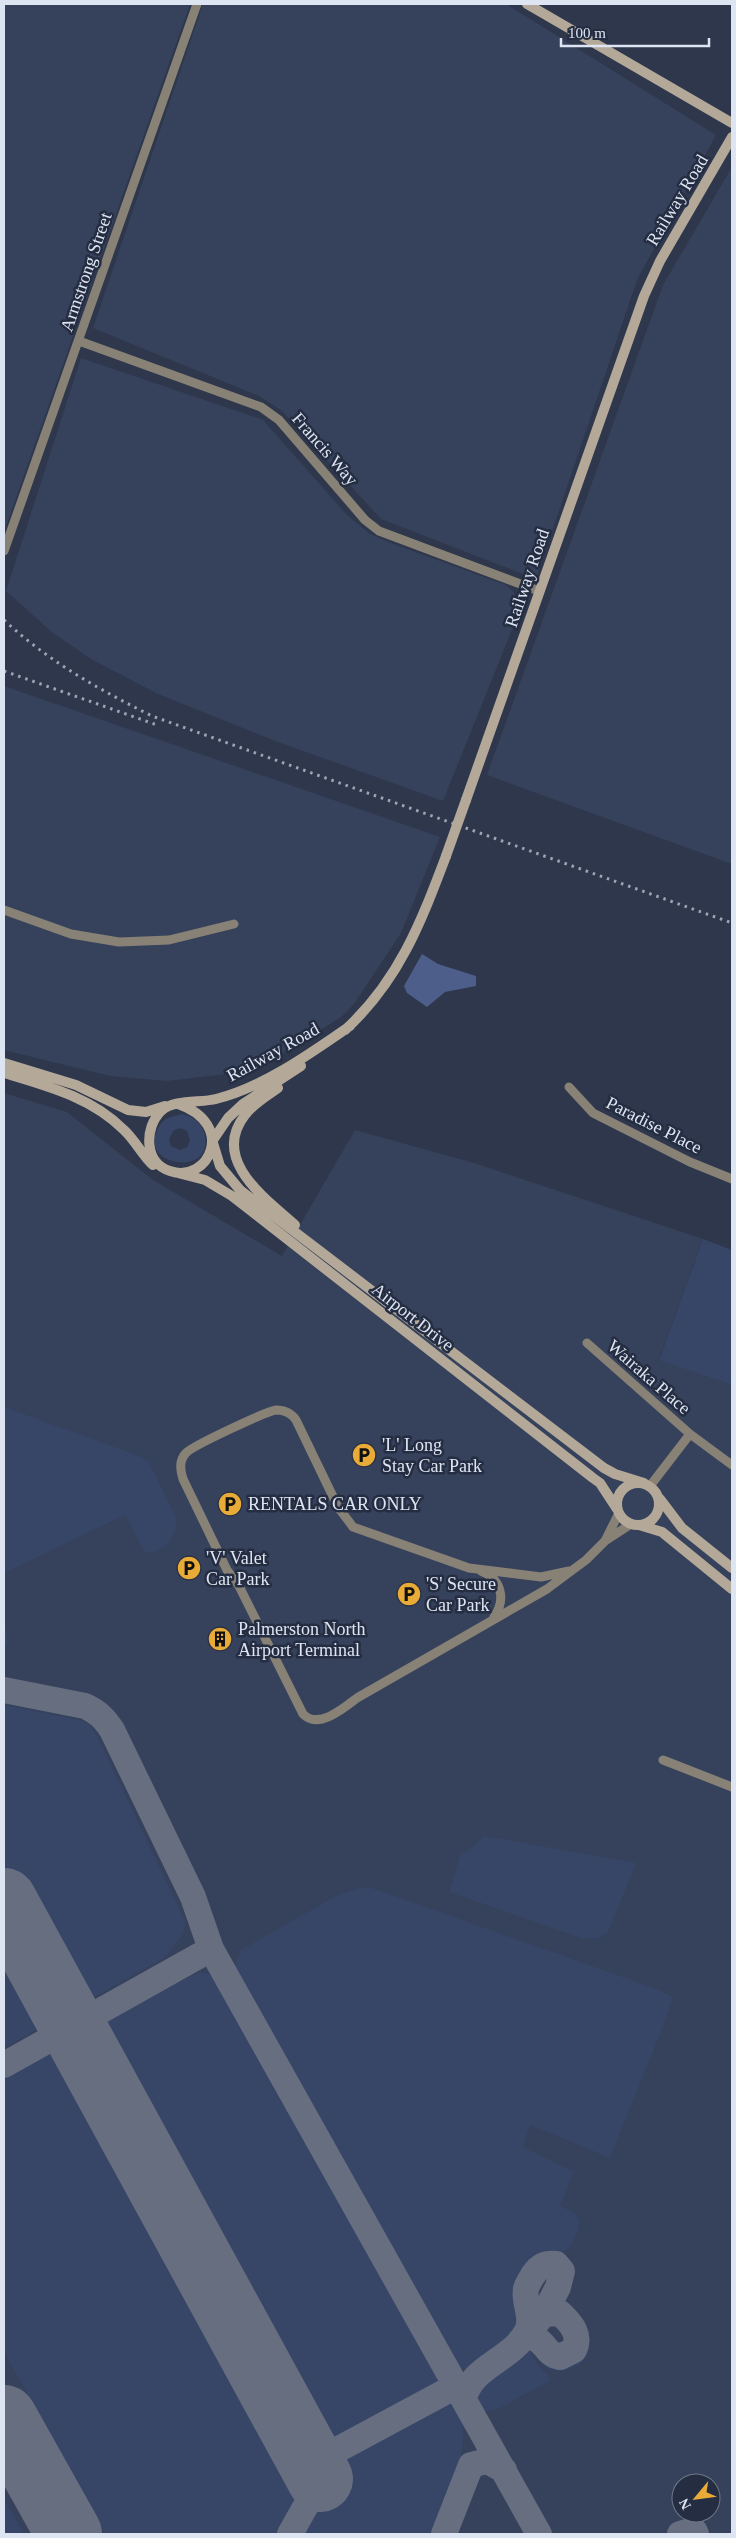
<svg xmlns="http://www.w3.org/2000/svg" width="736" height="2538" font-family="'Times New Roman',serif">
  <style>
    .built { fill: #36425c; fill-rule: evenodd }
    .green { fill: #374567; fill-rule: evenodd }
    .forest { fill: #4c5e89 }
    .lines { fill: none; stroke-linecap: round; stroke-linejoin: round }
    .taxiway { stroke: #666e80; stroke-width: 26 }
    .runway { stroke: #666e80; stroke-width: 66 }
    .minor { stroke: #878176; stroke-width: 9 }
    .secondary { stroke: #b4a999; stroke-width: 10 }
    .rail { stroke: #9da5b5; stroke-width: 3; stroke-dasharray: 2.5 5; stroke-linecap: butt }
    .secondary-bridge { stroke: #b4a999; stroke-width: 10 }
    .labels { text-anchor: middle; stroke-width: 5; stroke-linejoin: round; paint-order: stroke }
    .street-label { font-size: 18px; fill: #dee5f2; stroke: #242d41 }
    .poi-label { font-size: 18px; fill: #dee5f2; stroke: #242d41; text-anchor: start }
  </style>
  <rect width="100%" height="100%" fill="#2e374c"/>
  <path class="built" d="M4,4H190L4,532Z
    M203,4H506L716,135L637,280L536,579L381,519L281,410L259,396L93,328Z
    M732,167V864L487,775L663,285Z
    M81,358L263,420L347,515L370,534L388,542L506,585L515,594L519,605L513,627L443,801L278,742L158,694L91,659L53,633L6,591Z
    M4,686L440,837L401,933L354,1004L341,1017L284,1053L235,1073L167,1081L110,1076L4,1050Z
    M4,1093L67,1112L153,1180L282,1256L355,1130L474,1163L703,1239L659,1359L732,1385V2534H4ZM681,2483H711V2513H681Z"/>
  <path class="green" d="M181,1114C192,1116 200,1121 204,1132C219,1182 123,1165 165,1119ZM181,1128L187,1131L190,1141L187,1147L180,1150L171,1146L169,1139L174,1130Z
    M703,1239L732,1250V1385L659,1360Z
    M4,1407L142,1457L149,1462L176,1518C177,1537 169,1546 152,1553L144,1551L125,1515L4,1573Z
    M4,1618L8,1642L4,1651Z
    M4,1705L83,1721L90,1725L101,1744L186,1923L182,1936L164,1958L4,2048Z
    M484,1836L636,1863L608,1932L599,1938L584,1939L449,1892L461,1853L467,1852Z
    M360,1888H372L654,1988L673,1997L662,2029L610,2158L530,2125L523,2147L574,2172L560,2206L574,2212L580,2222C567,2275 545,2239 525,2267L523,2266C516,2277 512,2288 517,2302C520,2309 524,2315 523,2323C522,2337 487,2368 474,2370C464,2371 457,2367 451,2360L236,1977L240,1974L235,1965L241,1950L338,1895Z
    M200,1972L216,1977L222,1984L460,2410C471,2454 450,2493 434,2534H105L4,2352V2079L168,1987Z
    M523,2347H530C532,2367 548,2369 550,2381L496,2410C487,2412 478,2412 475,2402L477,2386Z
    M537,2347L551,2362L569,2361L579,2353L584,2360C568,2377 537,2375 537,2347Z
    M4,2499L24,2534H4Z"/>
  <path class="forest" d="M422,954L438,964L476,976V986L445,992L427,1007L407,993L404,986Z"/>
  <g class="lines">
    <path class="taxiway" d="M4,1690L85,1706C98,1712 104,1718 112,1730L193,1897L211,1949L539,2534
      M4,2065L211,1949
      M560,2313C572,2324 581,2335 574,2350L560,2357C542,2354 547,2336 524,2337L544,2314Z
      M464,2400C469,2367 513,2360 527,2331C534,2318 523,2302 526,2289C527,2284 531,2279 533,2275C539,2266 545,2263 556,2264L562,2271L558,2287L544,2314
      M290,2534L337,2450L456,2386
      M444,2534L471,2465L487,2461L504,2470
      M680,2534L694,2530L696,2534"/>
    <path class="runway" d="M4,1901L320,2479
      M4,2418L69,2534"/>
    <path class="minor" d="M79,341L261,407L279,420L365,520L379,531L539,591
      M4,551L197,4
      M4,910L71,934L119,942L169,940L234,924
      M569,1087L593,1113L690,1162L732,1179
      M587,1343L690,1434L732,1465
      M650,1486L690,1434
      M605,1541L619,1513
      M481,1571C502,1579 506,1600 494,1617
      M569,1571L541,1577L469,1568L353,1527L338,1507L296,1420C292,1414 285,1410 276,1410C267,1411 192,1446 186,1453C179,1460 180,1470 183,1479L227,1570L239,1586L303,1714C318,1730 344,1708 357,1698L547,1589L586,1560L605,1541L631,1524
      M663,1760L732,1787"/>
    <path class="secondary" d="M527,4L732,123
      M466,800L644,296L660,261L732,137
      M345,1030C399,981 421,922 446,856
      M4,1063L76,1085L128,1110L146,1112L165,1106
      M4,1073C47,1086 91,1097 124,1130C135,1140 142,1155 153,1165
      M278,1088C267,1096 253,1104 245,1115C210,1160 266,1199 295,1225
      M178,1104C237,1124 209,1184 170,1171C144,1163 144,1128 161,1111C174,1099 200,1103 216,1099C262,1088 311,1053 350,1026
      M213,1140L228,1118L243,1104L301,1066
      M213,1143L220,1166L240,1190L604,1468L615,1474L644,1483
      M174,1172L205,1180L232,1196L593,1478L600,1483L617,1509
      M617 1504a21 21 0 1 1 42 0a21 21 0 1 1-42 0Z
      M660,1499L682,1528L732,1568
      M639,1525L662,1532L732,1589"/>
    <path class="rail" d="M4,620C48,661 98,689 152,716L732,923
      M4,671L157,725"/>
    <path class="secondary-bridge" d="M446,856L466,800"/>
  </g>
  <defs>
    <g id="parking-disc" transform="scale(1.25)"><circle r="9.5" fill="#e9ab38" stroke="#242d41"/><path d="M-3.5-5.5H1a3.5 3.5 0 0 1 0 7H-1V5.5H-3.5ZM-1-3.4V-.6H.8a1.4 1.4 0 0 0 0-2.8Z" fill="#111"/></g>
    <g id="building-disc" transform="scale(1.25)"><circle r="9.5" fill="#e9ab38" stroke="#242d41"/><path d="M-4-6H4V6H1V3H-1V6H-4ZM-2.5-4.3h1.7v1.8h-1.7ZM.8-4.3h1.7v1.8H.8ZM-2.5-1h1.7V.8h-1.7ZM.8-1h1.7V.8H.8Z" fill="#111"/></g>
  </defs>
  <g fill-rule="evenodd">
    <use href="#parking-disc" x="364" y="1455"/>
    <use href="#parking-disc" x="230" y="1504"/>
    <use href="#parking-disc" x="189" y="1568"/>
    <use href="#parking-disc" x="409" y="1594"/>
    <use href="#building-disc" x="220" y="1639"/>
  </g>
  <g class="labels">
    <g class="street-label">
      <text transform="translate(677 200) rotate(-59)" y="6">Railway Road</text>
      <text transform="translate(86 272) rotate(-71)" y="6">Armstrong Street</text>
      <text transform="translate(325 449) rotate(49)" y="6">Francis Way</text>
      <text transform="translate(527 578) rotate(-71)" y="6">Railway Road</text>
      <text transform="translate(273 1052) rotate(-29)" y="6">Railway Road</text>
      <text transform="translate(654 1125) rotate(27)" y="6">Paradise Place</text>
      <text transform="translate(413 1317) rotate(38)" y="6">Airport Drive</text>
      <text transform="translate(649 1377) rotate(41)" y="6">Wairaka Place</text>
    </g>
    <g class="poi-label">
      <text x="382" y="1451">'L' Long<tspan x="382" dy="21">Stay Car Park</tspan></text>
      <text x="248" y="1510">RENTALS CAR ONLY</text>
      <text x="206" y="1564">'V' Valet<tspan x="206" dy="21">Car Park</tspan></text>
      <text x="426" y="1590">'S' Secure<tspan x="426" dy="21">Car Park</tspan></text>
      <text x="238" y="1635">Palmerston North<tspan x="238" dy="21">Airport Terminal</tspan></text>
    </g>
  </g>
  <rect width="736" height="2538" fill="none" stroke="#dee5f2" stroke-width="10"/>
  <g transform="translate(696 2498) rotate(241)"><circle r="24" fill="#242d41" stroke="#6e7788"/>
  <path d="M0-4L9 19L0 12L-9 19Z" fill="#e9ab38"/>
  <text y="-8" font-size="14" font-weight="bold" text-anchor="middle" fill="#dee5f2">N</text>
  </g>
  <path d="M561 38v8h148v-8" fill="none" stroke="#dee5f2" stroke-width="2.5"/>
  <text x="568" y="38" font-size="15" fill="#dee5f2" stroke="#242d41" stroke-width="4" paint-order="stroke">100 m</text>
</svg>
